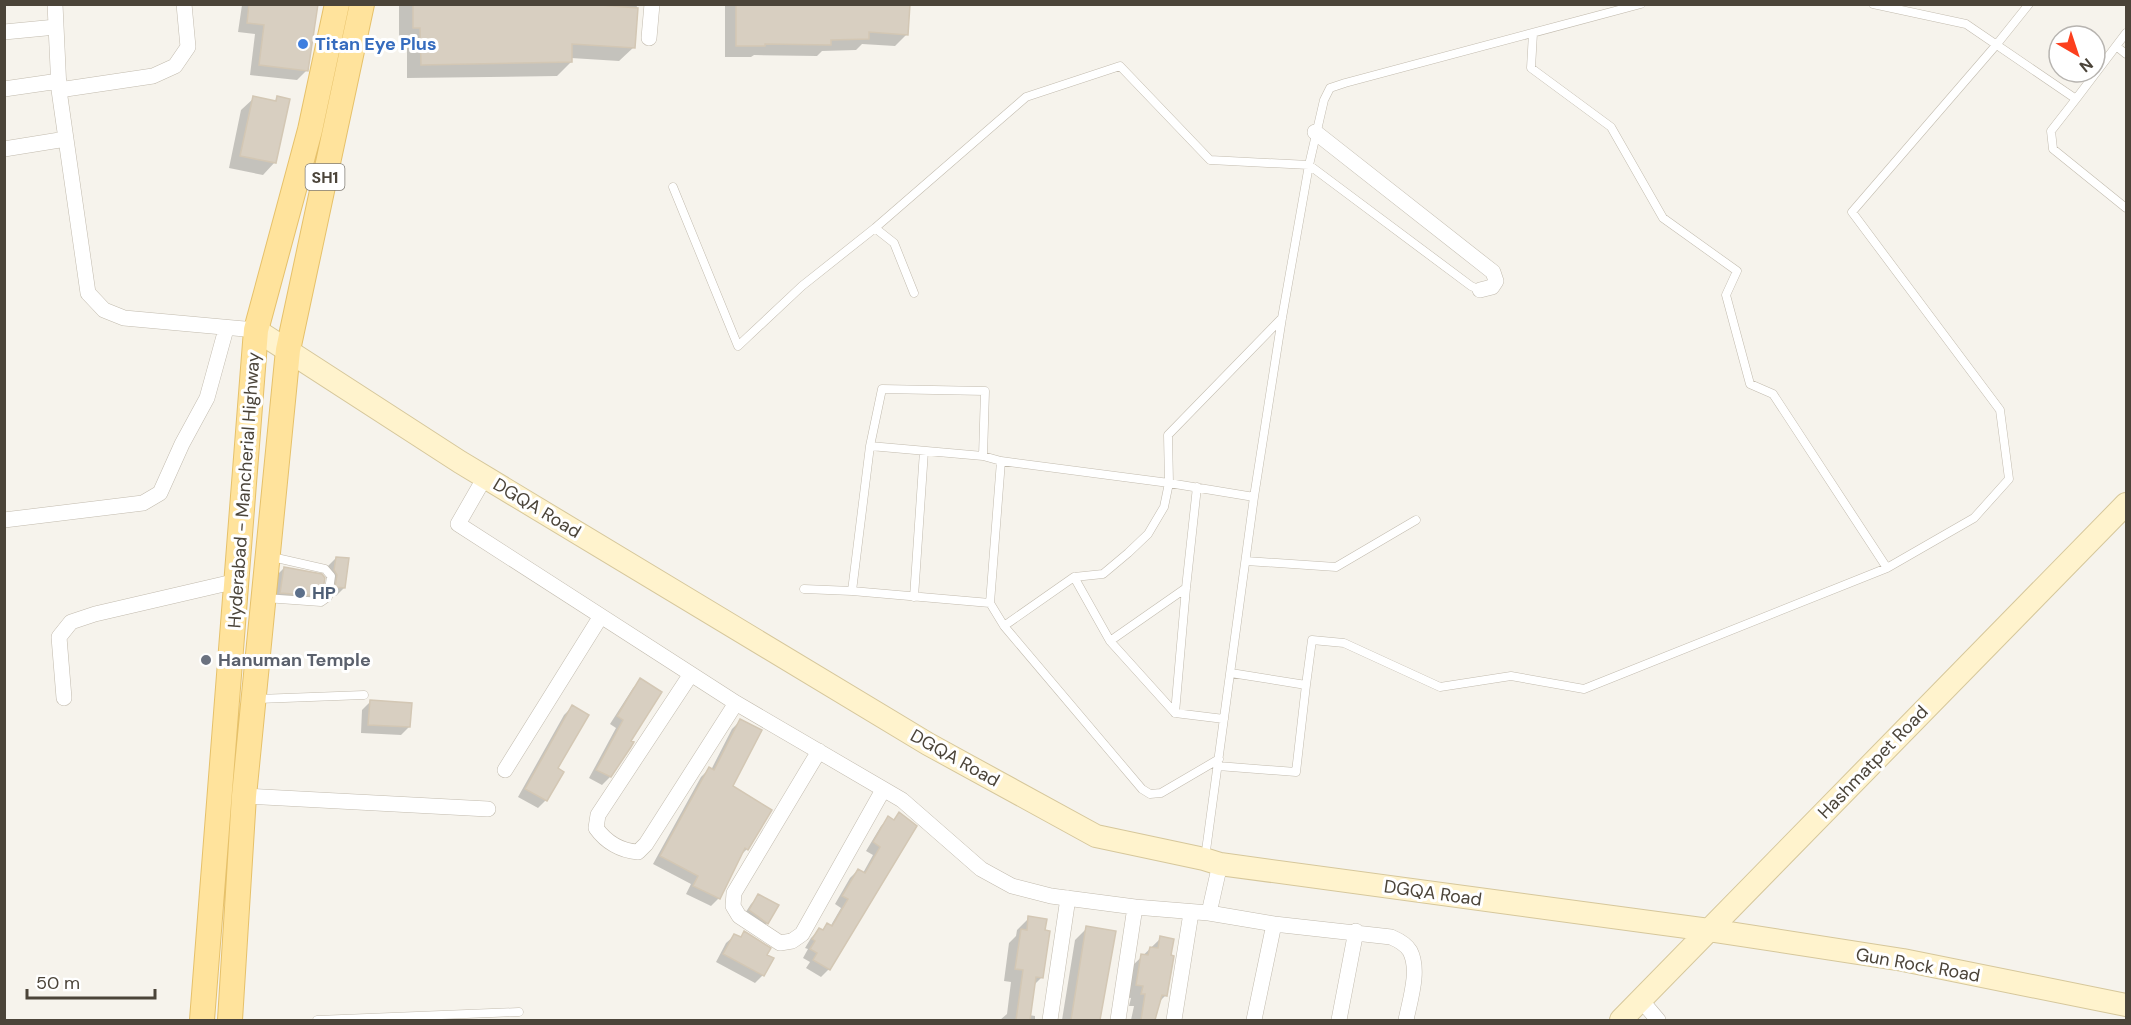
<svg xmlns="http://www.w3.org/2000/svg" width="2131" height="1025" font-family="'DM Sans',sans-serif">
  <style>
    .shadow { fill: #0003 }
    .building { fill: #d8cfc1; stroke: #d3c7b4; stroke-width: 1.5 }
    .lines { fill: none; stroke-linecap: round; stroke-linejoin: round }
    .lane-casing { stroke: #c2bbae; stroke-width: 9 }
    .street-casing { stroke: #c2bbae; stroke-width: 16 }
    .secondary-casing { stroke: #d6c79b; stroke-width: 24 }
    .primary-casing { stroke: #e6c16a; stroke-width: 26 }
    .lane { stroke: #fff; stroke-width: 8 }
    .street { stroke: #fff; stroke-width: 15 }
    .secondary { stroke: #fff3cd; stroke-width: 22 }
    .primary { stroke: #ffe39c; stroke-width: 24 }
    .shop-dot { fill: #3f7fe0; stroke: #fff; stroke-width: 2 }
    .service-dot { fill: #5c6f8a; stroke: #fff; stroke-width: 2 }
    .worship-dot { fill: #6b7280; stroke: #fff; stroke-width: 2 }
    .labels { text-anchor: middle; stroke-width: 6; stroke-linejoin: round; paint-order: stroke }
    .shield { fill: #fff; stroke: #817c74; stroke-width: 1.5 }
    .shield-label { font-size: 16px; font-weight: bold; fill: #4b4439 }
    .shop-label { font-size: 18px; font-weight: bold; fill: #366cbe; stroke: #fff; text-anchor: start }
    .street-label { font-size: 18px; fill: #4b4439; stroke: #fff }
    .service-label { font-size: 18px; font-weight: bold; fill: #4e5e75; stroke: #fff; text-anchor: start }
    .worship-label { font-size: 18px; font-weight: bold; fill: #5b616d; stroke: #fff; text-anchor: start }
  </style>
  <rect width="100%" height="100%" fill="#f6f3ec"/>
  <path class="shadow" d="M240,4H318L316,9L307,70L297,80L250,75L255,34L238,32L242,5Z
    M401,4H637L634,47L619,61L571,58V62L557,76L407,78V41L399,42V6Z
    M725,4H909L907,34L895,46L862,44L856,50L822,51L817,56L754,55L751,57H725Z
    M254,98L274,102L277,98L275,162L263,175L229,168L241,110Z
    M336,558L344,588L336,596L328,595L330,583L326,579L328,566Z
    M284,568L321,593L313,601H273L276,576Z
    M641,680L630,747L610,777L602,785L589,778L616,728L610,724L633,688Z
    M370,702L409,727L401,735L361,733L362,710Z
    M572,707L546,800L538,808L518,797L564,715Z
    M740,721L731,787L747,849L738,858L719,898L711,906L686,894L691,884L653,864L701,777L709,769L711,770L732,729Z
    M899,814L829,969L821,977L806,968L810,962L803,958L808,949L805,948L811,938L819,930L821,931L827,925L830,927L841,908L835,904L850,878L858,870L863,873L873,855L866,851L881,826L889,818L893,821Z
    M759,896L767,923L759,930L742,918L751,904Z
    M1029,918L1042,977L1034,985L1029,1015L1035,1016V1020H1000L1007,1014L1011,982L1004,981L1009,943L1016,936L1017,930Z
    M1087,928L1104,980L1098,1020H1062L1075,940Z
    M745,933L765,955L763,975L755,983L716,962L726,943L734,936L739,938Z
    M1161,938L1166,995L1159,1002L1155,1020H1131L1134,1006H1129L1131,998L1124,997L1130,968Z"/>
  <path class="building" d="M249,4H318L308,71L259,65L264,25L247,23Z
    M413,4H588L638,8L635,48L572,44V62L421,65L420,28H413Z
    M736,4H910L908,35L869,32V39L831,40V45L765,44V46H736Z
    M253,96L276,101L277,96L290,99L276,163L240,156Z
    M336,557L349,558L345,588L335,587L337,575L334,570Z
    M284,567L322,574L325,578L322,594L319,596L280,593Z
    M640,678L662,692L631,741L634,742L631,747L611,777L596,770L623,720L617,716Z
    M370,700L412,703L410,727L368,725Z
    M572,705L589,715L558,768L564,772L547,801L525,789Z
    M740,719L762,730L733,786L772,810L748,850L745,848L720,899L693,886L698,876L660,856L709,767L714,770Z
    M899,812L917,826L830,970L813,960L817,953L810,949L815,941L812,939L819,928L823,930L827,923L832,926L848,899L842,896L858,869L865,873L880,847L873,842L888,816L894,820Z
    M758,894L779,905L768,924L749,910Z
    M1028,916L1047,919L1045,930L1050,931L1043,978L1036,977L1030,1020H1016L1023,970L1015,969L1021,929L1027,930Z
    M1086,926L1116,931L1100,1020H1071Z
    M744,931L771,948L767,955L774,958L764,976L723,954L734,934L741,937Z
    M1160,936L1174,939L1171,955L1174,956L1167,996L1162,995L1155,1020H1141L1145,994H1141L1143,986L1136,985L1141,954L1148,955L1150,947L1158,948Z"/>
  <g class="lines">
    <g class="lane-casing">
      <path id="lane" d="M1873,4L1966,24L2076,99L2051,131L2053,149L2126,208
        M1533,33L1531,68L1611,127L1663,218L1737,271L1726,295L1750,384L1773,394L1887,568
        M2116,46L2126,54
        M2076,99L2126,33
        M673,187L738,346L802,286L875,228L1026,97L1120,66L1210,160L1309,165L1471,286L1480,290
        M875,228L894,243L914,293
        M870,446L882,389L985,391L983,456
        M1001,461L1169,483L1164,507L1148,534L1128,553L1103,574L1074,577L1004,626
        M1197,487L1186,588L1175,713L1224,719
        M1254,497L1169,483L1168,435L1282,318
        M1246,561L1336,567L1416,520
        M1074,577L1110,641
        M804,589L852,591
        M914,597L924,451
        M265,598L321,602L328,597L331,576L325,569L272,557
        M990,603L852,591L870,446L983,456L1001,461L990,603L1004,626L1142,789L1150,794L1161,793L1219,759
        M1306,685L1312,640L1344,643L1440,687L1511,676L1584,689L1887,568L1974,518L2009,479L2000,410L1852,212L1997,44L2029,4
        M258,699L364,695
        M1175,713L1110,641L1186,588
        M1218,766L1296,772L1306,685L1231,673
        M1205,858L1254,497L1282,318L1309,165L1324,100L1330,88L1345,83L1641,4
        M317,1020L519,1012"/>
    </g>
    <g class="street-casing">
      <path id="street" d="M55,4L59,90L88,293L104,310L124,318L256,330
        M4,32L56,27
        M649,38L652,4
        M4,89L59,81
        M59,90L153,76L175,66L188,47L184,4
        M1315,132L1493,272L1496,281L1492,287L1480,290
        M4,149L66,139
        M485,477L458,524L736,703L902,800L981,869L1012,886L1051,896L1135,907L1209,913L1274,924L1391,937C1398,940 1406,944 1410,951C1420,970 1410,1000 1406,1020
        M4,520L143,503L160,493L182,444L207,398L226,329
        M691,674L598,815L596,828C606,842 621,851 638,852L646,844L736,703
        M64,698L59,637L71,622L95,614L237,581
        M819,751L734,893L733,906L739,916L780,943L792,941L802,934L883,790
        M505,770L601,616
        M244,796L488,809
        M1209,913L1220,864
        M1641,1000L1658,1020
        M1050,1020L1068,898
        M1118,1020L1135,907
        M1174,1020L1191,913
        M1254,1020L1274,924
        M1339,1020L1356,931"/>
    </g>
    <g class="secondary-casing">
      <path id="secondary" d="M256,330L460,462L928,744L1096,836L1204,859L1220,864L1709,930L1903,960L2126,1005
        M1621,1020L2126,504"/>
    </g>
    <g class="primary-casing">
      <path id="primary" d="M202,1020L256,330L310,130L337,4
        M230,1020L244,796L288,350L362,4"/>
    </g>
    <use href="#lane" class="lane"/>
    <use href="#street" class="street"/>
    <use href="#secondary" class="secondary"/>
    <use href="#primary" class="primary"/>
  </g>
  <circle class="shop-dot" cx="303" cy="44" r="6"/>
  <circle class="service-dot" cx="300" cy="593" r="6"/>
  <circle class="worship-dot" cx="206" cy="660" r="6"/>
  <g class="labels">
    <rect class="shield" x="305.5" y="164" width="39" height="26" rx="4.5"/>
    <g class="shield-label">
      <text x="325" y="183">SH1</text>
    </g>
    <g class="shop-label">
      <text x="315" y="50">Titan Eye Plus</text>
    </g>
    <g class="street-label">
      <text transform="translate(244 490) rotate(-86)" y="6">Hyderabad - Mancherial Highway</text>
      <text transform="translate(537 508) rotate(31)" y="6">DGQA Road</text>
      <text transform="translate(955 758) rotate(29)" y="6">DGQA Road</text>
      <text transform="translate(1873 762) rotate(-46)" y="6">Hashmatpet Road</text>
      <text transform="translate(1433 893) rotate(8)" y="6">DGQA Road</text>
      <text transform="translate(1918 965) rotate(10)" y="6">Gun Rock Road</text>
    </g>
    <g class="service-label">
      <text x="312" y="599">HP</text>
    </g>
    <g class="worship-label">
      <text x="218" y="666">Hanuman Temple</text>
    </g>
  </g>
  <rect width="2131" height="1025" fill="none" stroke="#4b4439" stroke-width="12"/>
  <g transform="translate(2077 54) rotate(141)"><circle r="28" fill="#ffffff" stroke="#b7b4b0" stroke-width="1.5"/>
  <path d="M0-4.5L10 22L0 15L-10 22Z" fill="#fc3f1d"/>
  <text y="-9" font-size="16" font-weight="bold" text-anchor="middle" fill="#4b4439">N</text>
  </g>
  <path d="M27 989v9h128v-9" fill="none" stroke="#4b4439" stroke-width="3"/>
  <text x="36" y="989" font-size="18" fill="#4b4439" stroke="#ffffff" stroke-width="4.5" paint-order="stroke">50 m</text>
</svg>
